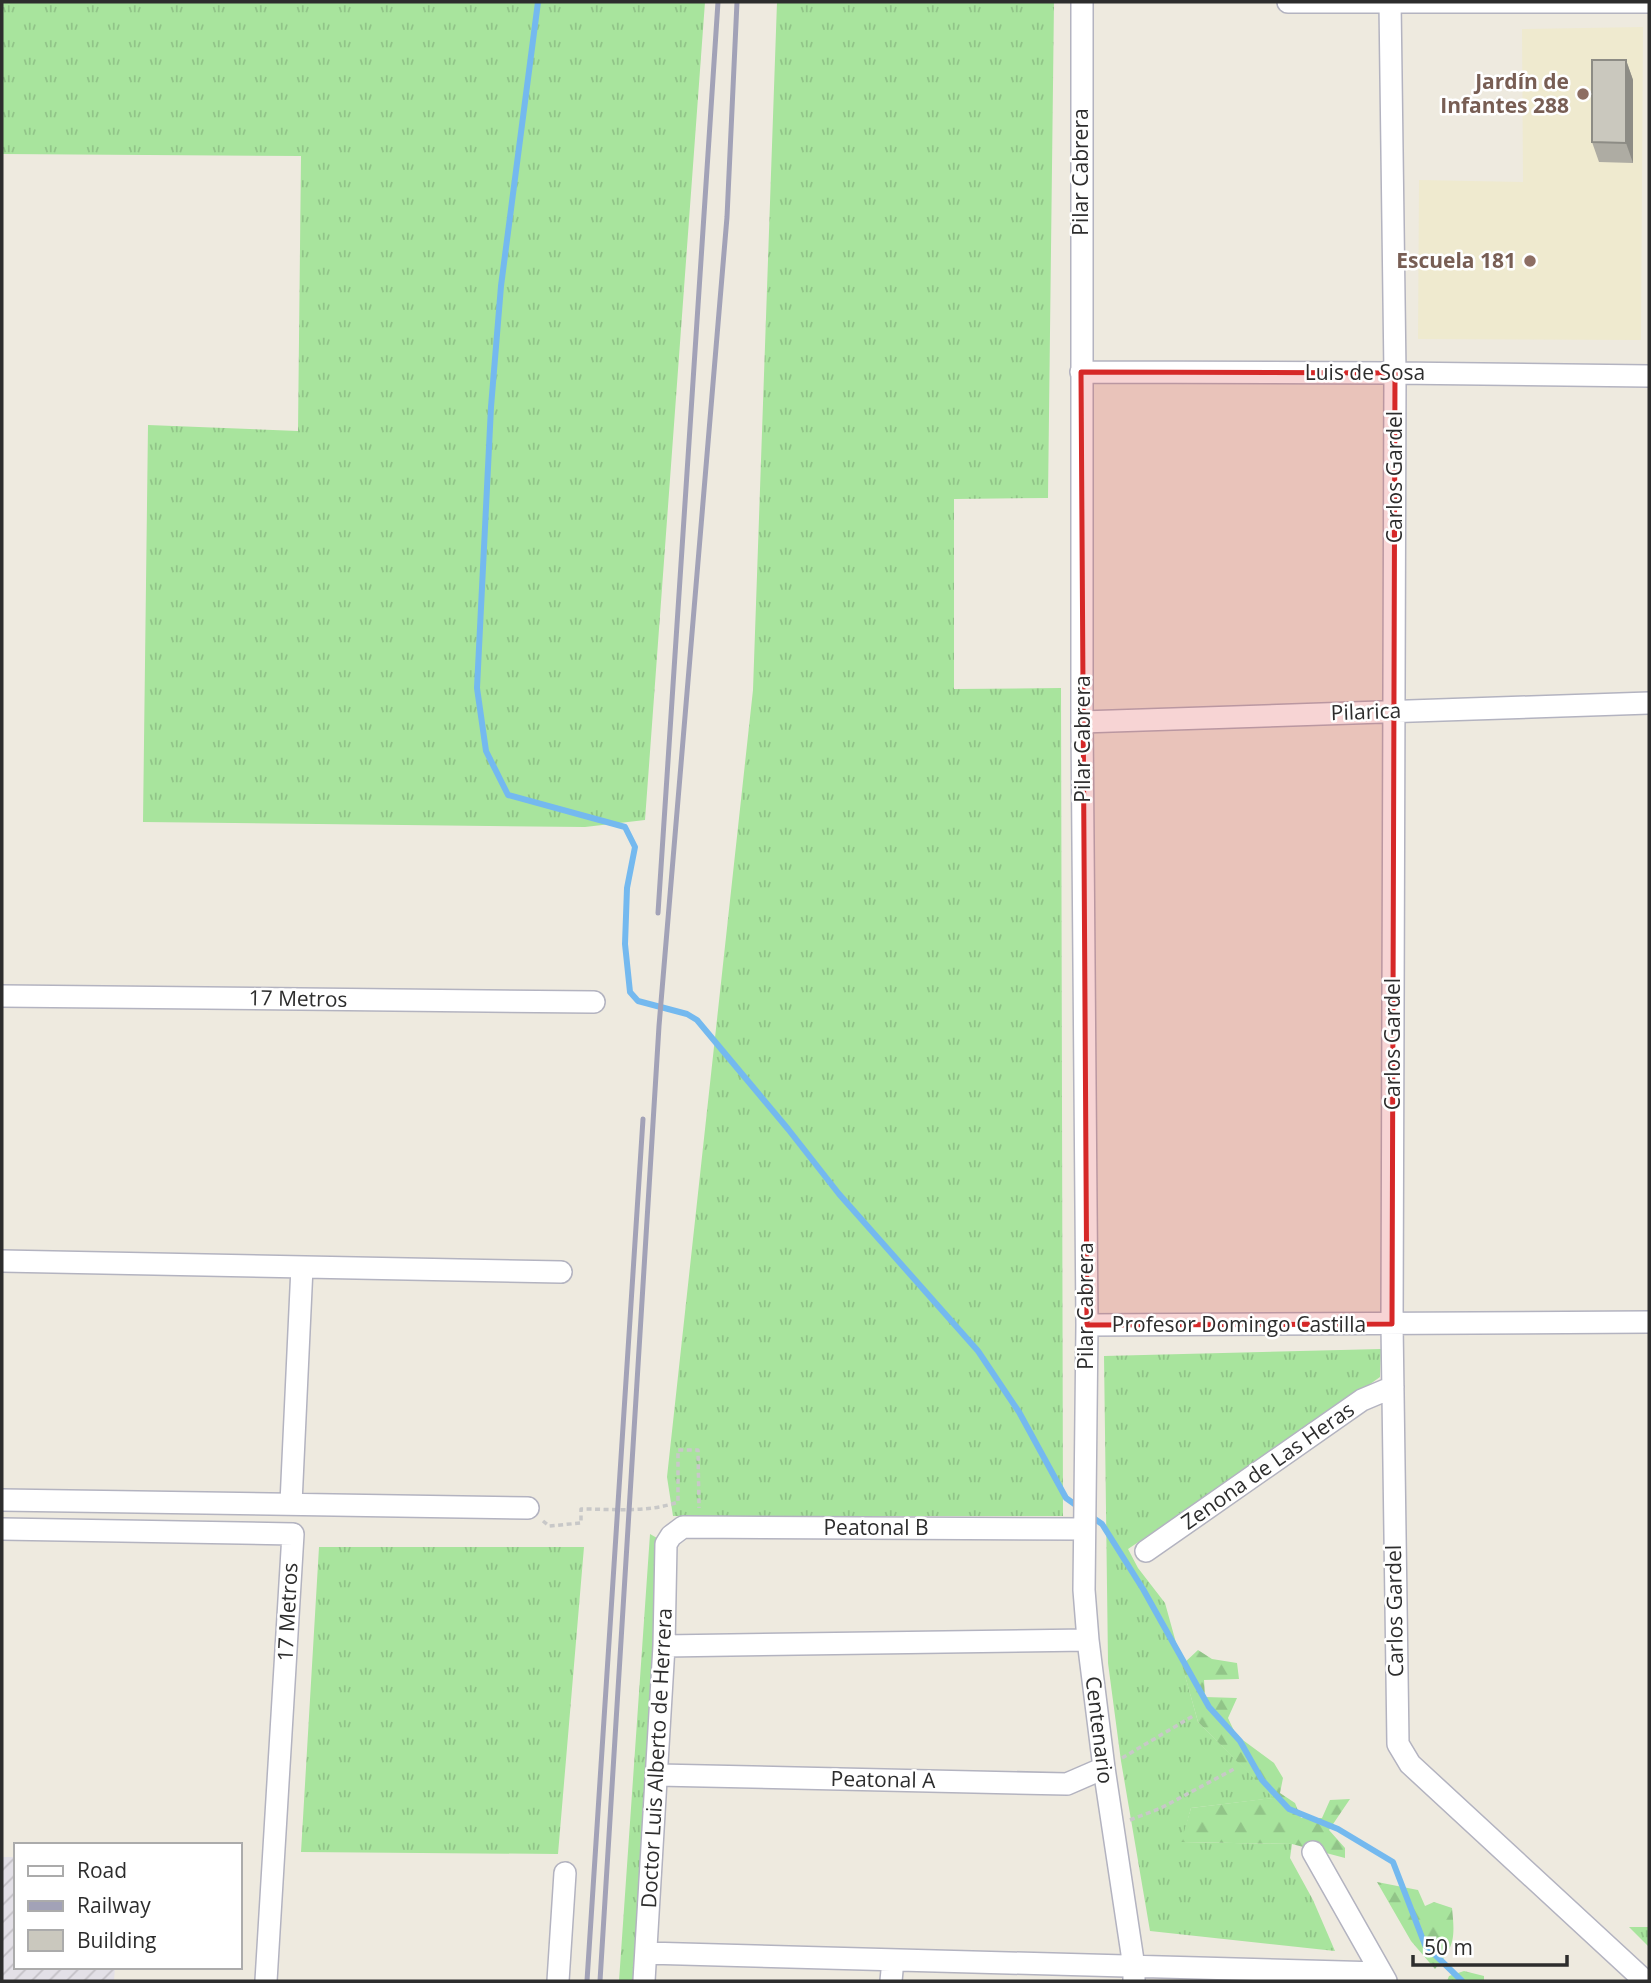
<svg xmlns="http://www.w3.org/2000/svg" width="1651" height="1983" font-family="'Open Sans',sans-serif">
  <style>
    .industrial { fill: url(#industrial-furrows) }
    .education { fill: #efeacf }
    .grass { fill: url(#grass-tufts) }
    .forest { fill: url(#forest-firs) }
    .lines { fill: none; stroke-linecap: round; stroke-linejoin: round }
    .stream { stroke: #74b9ef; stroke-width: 6 }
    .street-casing { stroke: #b3b3c0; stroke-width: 24 }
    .path { stroke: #c8c8c8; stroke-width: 3.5; stroke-dasharray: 5 3.5; stroke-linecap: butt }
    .street { stroke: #fff; stroke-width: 21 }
    .rail { stroke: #a2a2b7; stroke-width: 5 }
    .wall { fill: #aeaca3 }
    .shaded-wall { fill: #8d8c85 }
    .building { fill: #cac8be; stroke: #8d8c85; stroke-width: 2 }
    .marked { fill: #d62828; fill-opacity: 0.2; stroke: #d62828; stroke-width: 5; stroke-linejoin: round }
    .education-dot { fill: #8d6e63; stroke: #fff; stroke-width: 2.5 }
    .labels { text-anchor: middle; stroke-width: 5; stroke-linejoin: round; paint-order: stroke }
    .education-label { font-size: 21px; font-weight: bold; fill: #785e54; stroke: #fff; text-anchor: end }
    .street-label { font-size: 21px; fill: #2d2d2d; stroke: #fff }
  </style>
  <defs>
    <pattern id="industrial-furrows" width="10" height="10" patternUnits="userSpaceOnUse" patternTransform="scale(1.75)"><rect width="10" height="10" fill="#e3e0e7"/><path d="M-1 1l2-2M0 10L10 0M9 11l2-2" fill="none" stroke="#c3c0c6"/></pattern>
    <pattern id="grass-tufts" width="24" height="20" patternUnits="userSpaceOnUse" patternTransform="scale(1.75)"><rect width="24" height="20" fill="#a8e49d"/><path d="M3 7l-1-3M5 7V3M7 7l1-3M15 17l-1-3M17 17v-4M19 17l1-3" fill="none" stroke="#91c488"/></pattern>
    <pattern id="forest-firs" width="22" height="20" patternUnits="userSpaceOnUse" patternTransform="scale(1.75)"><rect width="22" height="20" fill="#a8e49d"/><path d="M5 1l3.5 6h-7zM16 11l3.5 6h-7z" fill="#91c488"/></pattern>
  </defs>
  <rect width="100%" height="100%" fill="#eeeadf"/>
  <path class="industrial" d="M2,1857H16V1967H115L114,1981H2Z"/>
  <path class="education" d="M1643,27L1641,340L1418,339L1419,180L1523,182L1522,29Z"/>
  <path class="grass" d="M2,2H705L645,820L585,827L143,822L148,425L298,431L301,156L2,154Z
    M777,2H1054L1048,498L954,499V689L1061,688L1063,1516H673L667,1477L753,690Z
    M1381,1349L1380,1377L1303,1432L1128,1549L1138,1568L1165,1603L1198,1722L1274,1798L1191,1808L1182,1842L1292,1844L1290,1858L1313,1900L1335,1951L1150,1931L1121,1761L1108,1663L1104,1356Z
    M650,1534L657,1538V1560L647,1774L634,1981H619Z
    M319,1547H584L558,1854L301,1852Z
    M1629,1927H1649V1947Z"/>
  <path class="forest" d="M1198,1650L1212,1659L1237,1663L1239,1679L1204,1680L1205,1697L1237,1698L1228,1718L1236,1735L1274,1763L1283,1778L1280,1793L1295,1803L1301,1818H1322L1330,1800L1350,1799L1329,1830L1345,1848V1858L1292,1844L1181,1842L1191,1808L1273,1798L1198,1722L1182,1665Z
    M1377,1882L1418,1890L1425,1906L1434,1902L1452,1908C1455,1937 1455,1947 1435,1969L1411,1941Z
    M1464,1971L1484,1976V1981H1447L1449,1976Z"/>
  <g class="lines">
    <path class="stream" d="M538,2L501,286L491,407L477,688L486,751L508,795L625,827L635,847L627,888L625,944L630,992L638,1001L687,1014L697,1020L788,1129L839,1194L978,1351L1019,1412L1066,1498L1080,1508
      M1089,1515L1102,1524L1143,1589L1209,1707L1240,1741L1262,1780L1289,1809L1338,1829L1393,1862L1425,1945L1462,1981"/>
    <g class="street-casing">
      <path id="street" d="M1082,2V722L1087,1325L1084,1590L1088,1640L1104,1768L1134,1967V1981
        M1288,2H1649
        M1390,2L1395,373L1392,1324L1398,1744L1410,1764L1645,1981
        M1081,372L1395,373L1649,376
        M1082,722L1649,703
        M2,996L594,1002
        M2,1261L561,1272
        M1087,1325L1649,1322
        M2,1500L528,1508
        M291,1503L302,1267
        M2,1529L293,1534L266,1981
        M1146,1551L1362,1400L1393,1387
        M664,1646L1088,1640
        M658,1775L1067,1784L1104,1768
        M1313,1852L1386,1981
        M646,1953L1380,1973V1981
        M558,1981L565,1873
        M644,1981L664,1646L666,1544L671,1536L683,1527L1084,1529
        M891,1981L893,1960"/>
    </g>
    <path class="path" d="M543,1521L549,1526L581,1523V1509C614,1509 647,1513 678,1502V1450H698L699,1508
      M1122,1758L1193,1716
      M1130,1820L1161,1808L1234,1769"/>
    <use href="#street" class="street"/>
    <path class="rail" d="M658,913L718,2
      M587,1981L643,1119
      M600,1981L659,1026L727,217L737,2"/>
  </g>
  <path class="wall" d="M1626,60L1633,80V163L1599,162L1592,142Z"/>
  <path class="shaded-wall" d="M1626,60L1633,80V163L1626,143Z"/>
  <path class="building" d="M1592,60H1626V143L1592,142Z"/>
  <path class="marked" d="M1081,372L1395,373L1392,1324L1087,1325Z"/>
  <g class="education-dot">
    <circle cx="1583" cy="94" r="7"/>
    <circle cx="1530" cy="261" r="7"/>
  </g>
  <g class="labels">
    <g class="education-label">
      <text x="1569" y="89">Jardín de<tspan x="1569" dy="24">Infantes 288</tspan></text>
      <text x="1516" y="268">Escuela 181</text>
    </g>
    <g class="street-label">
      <text transform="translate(1081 172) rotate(-90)" y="7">Pilar Cabrera</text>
      <text x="1365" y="380">Luis de Sosa</text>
      <text transform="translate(1395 477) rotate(-90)" y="7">Carlos Gardel</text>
      <text transform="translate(1366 712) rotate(-2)" y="7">Pilarica</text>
      <text transform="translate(1083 739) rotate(-90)" y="7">Pilar Cabrera</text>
      <text transform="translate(298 999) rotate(1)" y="7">17 Metros</text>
      <text transform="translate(1393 1044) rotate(-90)" y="7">Carlos Gardel</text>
      <text transform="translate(1086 1306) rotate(-90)" y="7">Pilar Cabrera</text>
      <text x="1239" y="1332">Profesor Domingo Castilla</text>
      <text transform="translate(1268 1466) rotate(-35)" y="7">Zenona de Las Heras</text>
      <text x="876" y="1535">Peatonal B</text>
      <text transform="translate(1395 1611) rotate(-91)" y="7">Carlos Gardel</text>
      <text transform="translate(288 1612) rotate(-87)" y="7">17 Metros</text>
      <text transform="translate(1099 1730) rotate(83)" y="7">Centenario</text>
      <text transform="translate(657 1758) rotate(-87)" y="7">Doctor Luis Alberto de Herrera</text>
      <text transform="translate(883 1780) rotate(1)" y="7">Peatonal A</text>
    </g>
  </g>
  <rect width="1651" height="1983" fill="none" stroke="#2d2d2d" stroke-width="7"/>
  <rect x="14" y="1843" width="228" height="126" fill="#ffffff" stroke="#ababab" stroke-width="2"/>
  <rect x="28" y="1866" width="35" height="10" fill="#ffffff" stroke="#ababab" stroke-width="2"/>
  <text x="77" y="1878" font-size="21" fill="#2d2d2d">Road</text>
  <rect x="28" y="1901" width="35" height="10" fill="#a2a2b7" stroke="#ababab" stroke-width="2"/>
  <text x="77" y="1913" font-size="21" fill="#2d2d2d">Railway</text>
  <rect x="28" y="1930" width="35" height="21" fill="#cac8be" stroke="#ababab" stroke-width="2"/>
  <text x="77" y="1948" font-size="21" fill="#2d2d2d">Building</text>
  <path d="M1413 1955v10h154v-10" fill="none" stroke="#2d2d2d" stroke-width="3.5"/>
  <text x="1424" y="1955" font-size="21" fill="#2d2d2d" stroke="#ffffff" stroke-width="5" paint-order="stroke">50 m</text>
</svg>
